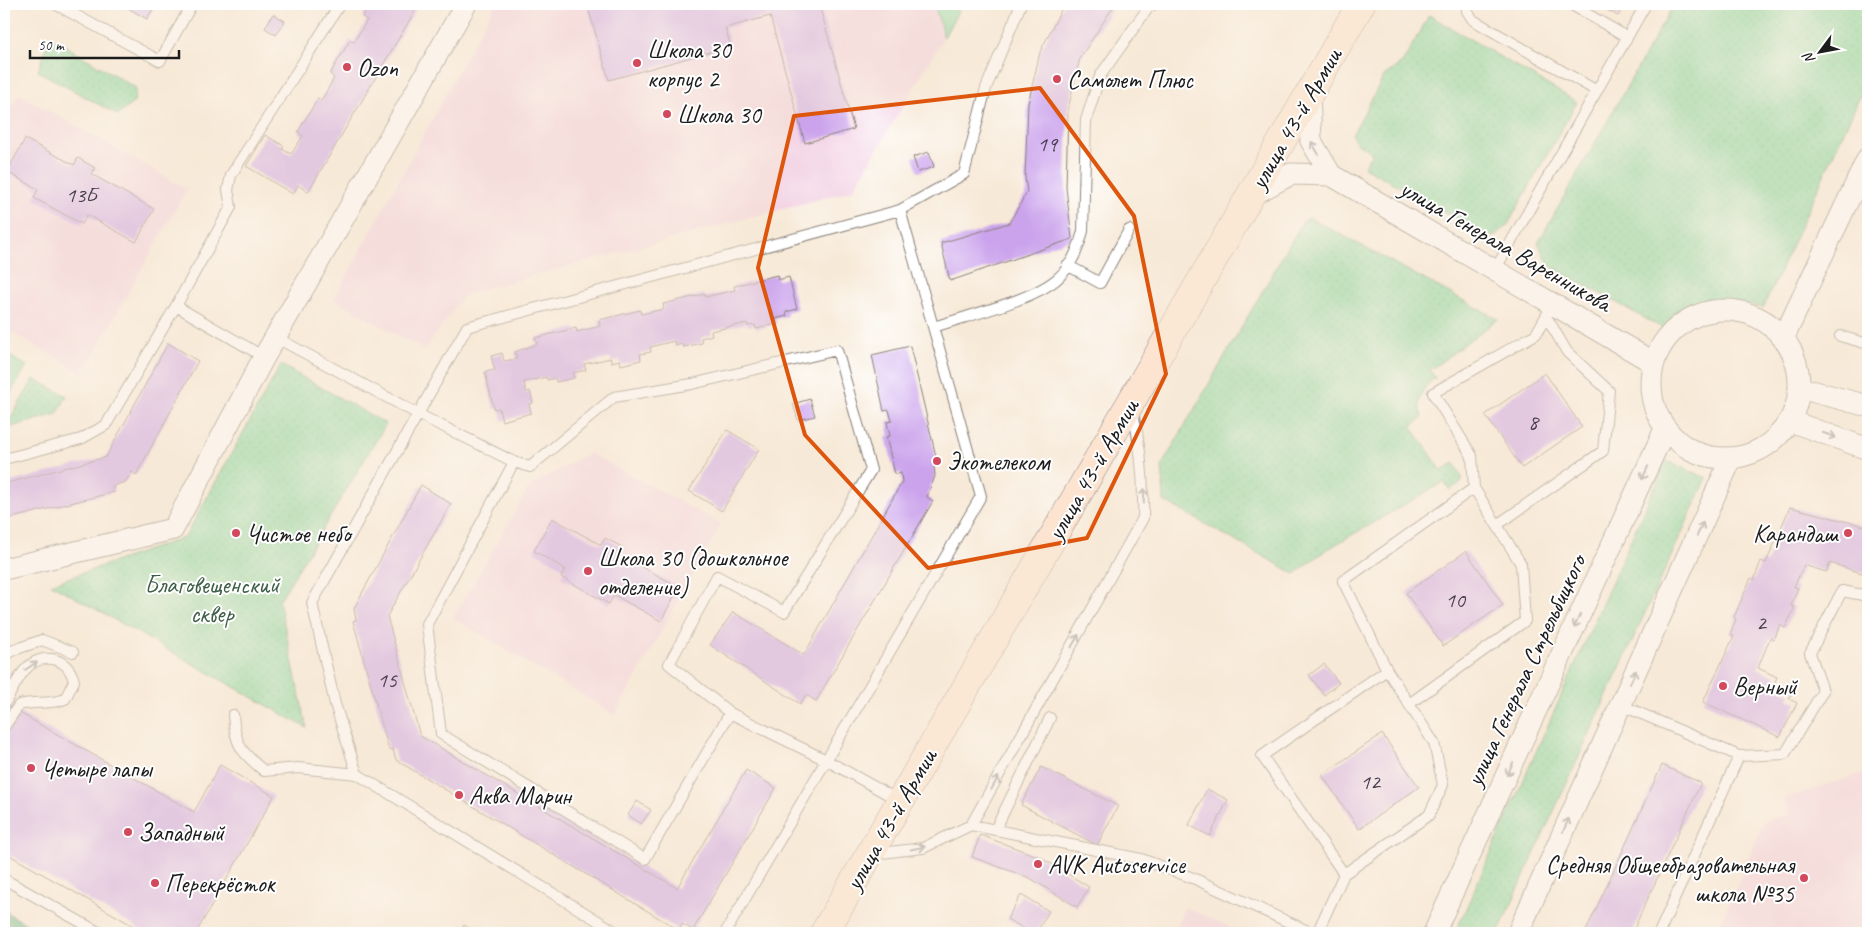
<svg xmlns="http://www.w3.org/2000/svg" width="1872" height="937" font-family="Caveat,sans-serif">
  <style>
    .built { fill: #f2cfe1 }
    .green { fill: url(#green-dots); stroke: #4e7a5c }
    .forest { fill: url(#forest-crowns); stroke: #426a50 }
    .pitch { fill: #80d89c; stroke: #4e7a5c }
    .building { fill: #cba3ec }
    .lines { fill: none; stroke-linecap: round; stroke-linejoin: round }
    .service-casing { stroke: #8a827a; stroke-width: 12 }
    .minor-casing { stroke: #8a827a; stroke-width: 23 }
    .secondary-casing { stroke: #8a827a; stroke-width: 29 }
    .service { stroke: #fff; stroke-width: 10 }
    .minor { stroke: #fff; stroke-width: 21 }
    .secondary { stroke: #fde4d1; stroke-width: 28 }
    .oneway { stroke: #999 }
    .marked { fill: none; stroke: #de560d; stroke-width: 4; stroke-linejoin: round }
    .poi-dot { fill: #d1495b; stroke: #fff; stroke-width: 2 }
    .labels { text-anchor: middle; stroke-width: 4; stroke-linejoin: round; paint-order: stroke }
    .number-label { font-size: 22px; fill: #483e50 }
    .poi-label { font-size: 25px; fill: #1c1c1c; stroke: #fff; text-anchor: start }
    .street-label { font-size: 25px; fill: #1c1c1c; stroke: #fff }
    .park-label { font-size: 25px; fill: #3f5e49; stroke: #fff }
  </style>
  <defs>
    <pattern id="green-dots" width="8" height="8" patternUnits="userSpaceOnUse" patternTransform="scale(1.25)"><rect width="8" height="8" fill="#80d89c"/><path d="M2 2h.1M6 6h.1" fill="none" stroke="#6eb986" stroke-width="1.8" stroke-linecap="round"/></pattern>
    <pattern id="forest-crowns" width="20" height="18" patternUnits="userSpaceOnUse" patternTransform="scale(1.25)"><rect width="20" height="18" fill="#68b884"/><path d="M2 6a3 3 0 1 1 6 0M12 15a3 3 0 1 1 6 0" fill="none" stroke="#55956b"/></pattern>
  </defs>
  <rect width="100%" height="100%" fill="#fff"/>
  <filter id="ink" filterUnits="userSpaceOnUse"><feTurbulence type="fractalNoise" baseFrequency=".02" numOctaves="2"/><feDisplacementMap in="SourceGraphic" scale="10" xChannelSelector="R" yChannelSelector="G"/><feConvolveMatrix kernelMatrix="1 2 1 2 8 2 1 2 1" color-interpolation-filters="sRGB"/></filter>
  <filter id="wash" filterUnits="userSpaceOnUse"><feTurbulence type="fractalNoise" baseFrequency=".0096" numOctaves="4" result="noise"/><feDisplacementMap in="SourceGraphic" scale="20" xChannelSelector="R" yChannelSelector="G"/><feGaussianBlur stdDeviation="1.12" result="paint"/><feColorMatrix in="noise" values="0 0 0 0 0 0 0 0 0 0 0 0 0 0 0 0 0 1.4 0 .05"/><feComposite in="paint" operator="in"/></filter>
  <g filter="url(#wash)">
    <rect width="100%" height="100%" fill="#f7e9d7"/>
    <path class="built" d="M495,4H934L944,37L853,190L465,294L424,350L334,299Z
      M19,94L187,189L83,373L4,328V121Z
      M589,453L721,524L615,715L453,618L530,486Z
      M1868,771V933H1716L1764,822L1789,814L1783,799Z
      M1185,907L1243,933H1173Z"/>
    <path class="green" d="M1674,4H1868V79L1763,308L1721,299L1680,314L1664,329L1550,266L1538,243Z
      M1429,15L1577,102L1507,226L1496,235L1489,236L1364,167L1372,153L1356,142L1352,135L1384,76L1403,62Z
      M50,37L136,88L134,102L118,115L38,71Z
      M1310,218L1498,319L1430,370L1435,378C1421,388 1415,402 1423,418L1411,426L1442,471L1454,463L1462,477L1461,482L1450,490L1444,482L1326,550L1295,574L1164,501L1162,465L1303,221Z
      M281,365L386,424L279,601L307,728L51,584L185,537Z
      M34,379L67,396L57,414L4,429Z
      M1666,461L1707,478L1498,933H1455Z"/>
    <path class="forest" d="M4,911L42,933H4Z"/>
    <path class="pitch" d="M934,4H962L944,37Z
      M4,353L27,366L8,397L4,395Z"/>
    <g id="blocks">
      <path class="building" d="M121,4H156L147,19Z
        M370,4H419L308,192L298,185L293,194L246,166L265,135L284,146L282,149L291,154L303,136L298,132L318,98L321,101L334,78L330,74L350,40L354,42L367,20L362,17Z
        M587,4H720L722,9L739,4H819L854,129L805,143L770,16L725,28L731,46L609,80Z
        M1064,4H1115L1080,58L1068,109L1066,188L1072,239L950,281L941,243L1009,223L1027,192L1025,177L1028,104L1040,52Z
        M1596,4H1625L1618,16Z
        M273,14L285,21L276,35L265,28Z
        M25,139L74,165L78,158L95,168L91,174L154,209L136,242L87,215L82,224L34,198L38,189L7,172Z
        M929,152L934,167L918,172L913,157Z
        M777,275L778,280L789,277L797,309L786,312L787,316L775,319L776,324L756,329L755,325L748,326L747,323L711,331L712,335L701,338L702,343L683,347L682,344L675,346L674,341L650,347L651,352L640,354L641,360L621,365L620,360L611,362V358L584,364L586,370L573,373L574,378L556,382L555,378L547,380L546,377L524,382L526,392L530,391L533,403L529,404L531,413L502,421L499,408L494,409L485,372L495,370L491,356L502,353L504,361L517,359L515,352L537,344L535,338L576,328L577,332L600,326L599,320L640,310L641,314L664,309L663,304L705,294V297L735,290L734,286Z
        M168,343L198,361L136,475L132,472L125,482L113,486L114,492L4,520V484L106,457Z
        M910,346L938,465L934,466L935,476L927,497L933,501L816,701L806,695L800,704L710,645L733,612L804,655L902,482L901,473L895,474L886,437L890,436L887,422L892,421L889,410L884,411L872,355Z
        M1545,373L1582,427L1522,468L1485,415Z
        M810,399L815,416L798,420L793,404Z
        M727,430L759,449L722,511L689,491Z
        M421,485L451,504L387,616L420,736L677,888L746,770L776,788L693,930L682,924L679,930L396,760L393,749L389,750L353,621L356,620L354,608Z
        M1790,507L1868,527V575L1830,563L1826,572L1804,565L1794,587L1798,588L1791,606L1795,607L1785,628L1780,625L1774,640L1770,638L1758,668L1777,677L1773,686L1791,694L1789,699L1797,703L1780,737L1703,702L1734,636L1730,634L1736,619L1734,617L1751,578L1754,580L1761,561L1766,563Z
        M552,518L601,545L605,538L622,547L618,554L679,587L661,621L614,595L609,604L561,577L565,569L534,551Z
        M1466,551L1503,605L1443,646L1406,593Z
        M1324,664L1339,683L1324,695L1309,675Z
        M18,712L194,812L220,765L274,796L196,933H146L4,852V738Z
        M1382,734L1419,787L1359,829L1322,775Z
        M1662,765L1701,783L1632,933H1585Z
        M1041,767L1118,806L1097,845L1021,805Z
        M1207,789L1228,800L1210,836L1189,825Z
        M637,801L651,810L641,824L628,815Z
        M980,835L1040,857L1089,887L1077,907L1030,878L972,857Z
        M1021,895L1049,911L1036,933H1032L1007,919Z
        M464,925L477,933H459Z"/>
    </g>
  </g>
  <g filter="url(#ink)">
    <use href="#blocks" fill-opacity="0" stroke="#8a827a" stroke-width="1"/>
    <g class="lines">
      <g class="service-casing">
        <path id="service" d="M55,4L160,61L192,4
          M1467,4V11L1473,20L1597,91
          M1570,4L1627,37
          M900,210L964,174L986,88L1021,4
          M1067,265L1100,283L1129,230
          M1495,270L1646,4
          M176,306L231,207L228,190L231,175L340,4
          M934,327C966,316 1034,300 1058,278C1071,267 1079,247 1083,231L1086,120L1100,76L1148,8L1154,4
          M1840,336L1868,344
          M275,337L418,414L467,327L900,210L981,496L725,933
          M4,459L81,439L106,425L176,306L264,357
          M514,462L530,467L614,397L692,384L837,350L871,470L784,612L717,576L669,664L730,713
          M1474,488L1472,456L1433,393L1536,334L1549,311
          M1497,525L1603,451L1609,391L1567,352L1546,316
          M4,656L14,650L42,640L73,652
          M1387,670L1343,581L1474,488L1521,564L1525,621L1409,704
          M4,705C10,694 16,681 24,671C40,651 68,656 74,681L65,699C51,705 36,701 19,705L4,727
          M1621,705L1739,756L1659,933
          M233,715C235,745 241,752 264,771L298,768L357,774
          M1739,756L1785,754L1823,691L1810,653L1842,591L1868,596
          M971,825L1141,859L1193,878L1312,933
          M995,830L1050,718
          M873,854L923,848L971,825L1143,518C1144,481 1141,445 1132,409
          M4,879L100,933
          M618,933L357,774L335,704L312,603L418,414L514,462L427,624L441,734L645,859L730,713L826,760L889,795
          M1317,933L1344,874L1429,815L1443,785L1434,743L1387,670L1262,756L1344,874"/>
      </g>
      <g class="minor-casing">
        <path id="minor" d="M1309,93L1311,141L1331,175L1654,363
          M1250,196L1291,174L1331,175
          M1651 384a74 74 0 1 1 148 0a74 74 0 1 1-148 0Z
          M1784,337L1868,158
          M1800,388L1868,406
          M1790,421L1868,449
          M4,569L173,529L264,357L466,4
          M1434,933L1665,429
          M1518,933L1731,459"/>
      </g>
      <g class="secondary-casing">
        <path id="secondary" d="M824,933L1361,4"/>
      </g>
      <use href="#service" class="service"/>
      <use href="#minor" class="minor"/>
      <use href="#secondary" class="secondary"/>
    </g>
    <defs><path id="oneway-shaft" d="M-6 0H5M1.5-3L5.5 0L1.5 3" fill="none" stroke-width="1.6" stroke-linecap="round" stroke-linejoin="round" transform="scale(1.25)"/></defs>
    <g class="oneway">
      <use href="#oneway-shaft" transform="translate(1315 148) rotate(-120)"/>
      <use href="#oneway-shaft" transform="translate(1829 435) rotate(19)"/>
      <use href="#oneway-shaft" transform="translate(1645 473) rotate(115)"/>
      <use href="#oneway-shaft" transform="translate(1144 496) rotate(-88)"/>
      <use href="#oneway-shaft" transform="translate(1700 529) rotate(-66)"/>
      <use href="#oneway-shaft" transform="translate(1577 621) rotate(115)"/>
      <use href="#oneway-shaft" transform="translate(1075 641) rotate(-61)"/>
      <use href="#oneway-shaft" transform="translate(31 666) rotate(-33)"/>
      <use href="#oneway-shaft" transform="translate(1633 677) rotate(-66)"/>
      <use href="#oneway-shaft" transform="translate(1510 769) rotate(115)"/>
      <use href="#oneway-shaft" transform="translate(995 783) rotate(-61)"/>
      <use href="#oneway-shaft" transform="translate(1566 825) rotate(-66)"/>
      <use href="#oneway-shaft" transform="translate(918 848) rotate(-11)"/>
    </g>
  </g>
  <path d="M0 0H1872V937H0ZM1040,88L1134,216L1166,374L1087,538L928,568L805,435L758,268L794,116Z" fill="#f7e9d7" fill-opacity=".55" fill-rule="evenodd"/>
  <path class="marked" d="M1040,88L1134,216L1166,374L1087,538L928,568L805,435L758,268L794,116Z"/>
  <g class="poi-dot">
    <circle cx="637" cy="63" r="5"/>
    <circle cx="347" cy="67" r="5"/>
    <circle cx="1057" cy="79" r="5"/>
    <circle cx="667" cy="114" r="5"/>
    <circle cx="937" cy="461" r="5"/>
    <circle cx="236" cy="533" r="5"/>
    <circle cx="1848" cy="533" r="5"/>
    <circle cx="588" cy="571" r="5"/>
    <circle cx="1723" cy="686" r="5"/>
    <circle cx="31" cy="768" r="5"/>
    <circle cx="459" cy="795" r="5"/>
    <circle cx="128" cy="832" r="5"/>
    <circle cx="1038" cy="864" r="5"/>
    <circle cx="1804" cy="878" r="5"/>
    <circle cx="155" cy="883" r="5"/>
  </g>
  <g class="labels">
    <g class="number-label">
      <text x="1047" y="151">19</text>
      <text x="81" y="202">13Б</text>
      <text x="1533" y="429">8</text>
      <text x="1455" y="607">10</text>
      <text x="1761" y="630">2</text>
      <text x="387" y="687">15</text>
      <text x="1370" y="789">12</text>
    </g>
    <g class="poi-label">
      <text x="647" y="58">Школа 30<tspan x="647" dy="29">корпус 2</tspan></text>
      <text x="357" y="76">Ozon</text>
      <text x="1067" y="88">Самолет Плюс</text>
      <text x="677" y="123">Школа 30</text>
      <text x="947" y="470">Экотелеком</text>
      <text x="246" y="542">Чистое небо</text>
      <text x="1838" y="542" text-anchor="end">Карандаш</text>
      <text x="598" y="566">Школа 30 (дошкольное<tspan x="598" dy="29">отделение)</tspan></text>
      <text x="1733" y="695">Верный</text>
      <text x="41" y="777">Четыре лапы</text>
      <text x="469" y="804">Аква Марин</text>
      <text x="138" y="841">Западный</text>
      <text x="1048" y="873">AVK Autoservice</text>
      <text x="1794" y="873" text-anchor="end">Средняя Общеобразовательная<tspan x="1794" dy="29">школа №35</tspan></text>
      <text x="165" y="892">Перекрёсток</text>
    </g>
    <g class="street-label">
      <text transform="translate(1295 118) rotate(-60)" y="9">улица 43-й Армии</text>
      <text transform="translate(1506 245) rotate(30)" y="9">улица Генерала Варенникова</text>
      <text transform="translate(1092 469) rotate(-60)" y="9">улица 43-й Армии</text>
      <text transform="translate(1525 670) rotate(-65)" y="9">улица Генерала Стрельбицкого</text>
      <text transform="translate(890 819) rotate(-60)" y="9">улица 43-й Армии</text>
    </g>
    <g class="park-label">
      <text x="212" y="593">Благовещенский<tspan x="212" dy="29">сквер</tspan></text>
    </g>
  </g>
  <rect width="1872" height="937" fill="none" stroke="#fff" stroke-width="20"/>
  <g transform="translate(1820 52) rotate(238)" stroke="#ffffff" stroke-width="4" paint-order="stroke">
  <path d="M0-4L9 19L0 12L-9 19Z" fill="#1c1c1c"/>
  <text y="-8" font-size="14" font-weight="bold" text-anchor="middle" fill="#1c1c1c">N</text>
  </g>
  <path d="M30 50v8h149v-8" fill="none" stroke="#1c1c1c" stroke-width="2.5"/>
  <text x="38" y="50" font-size="15" fill="#1c1c1c" stroke="#ffffff" stroke-width="4" paint-order="stroke">50 m</text>
</svg>
